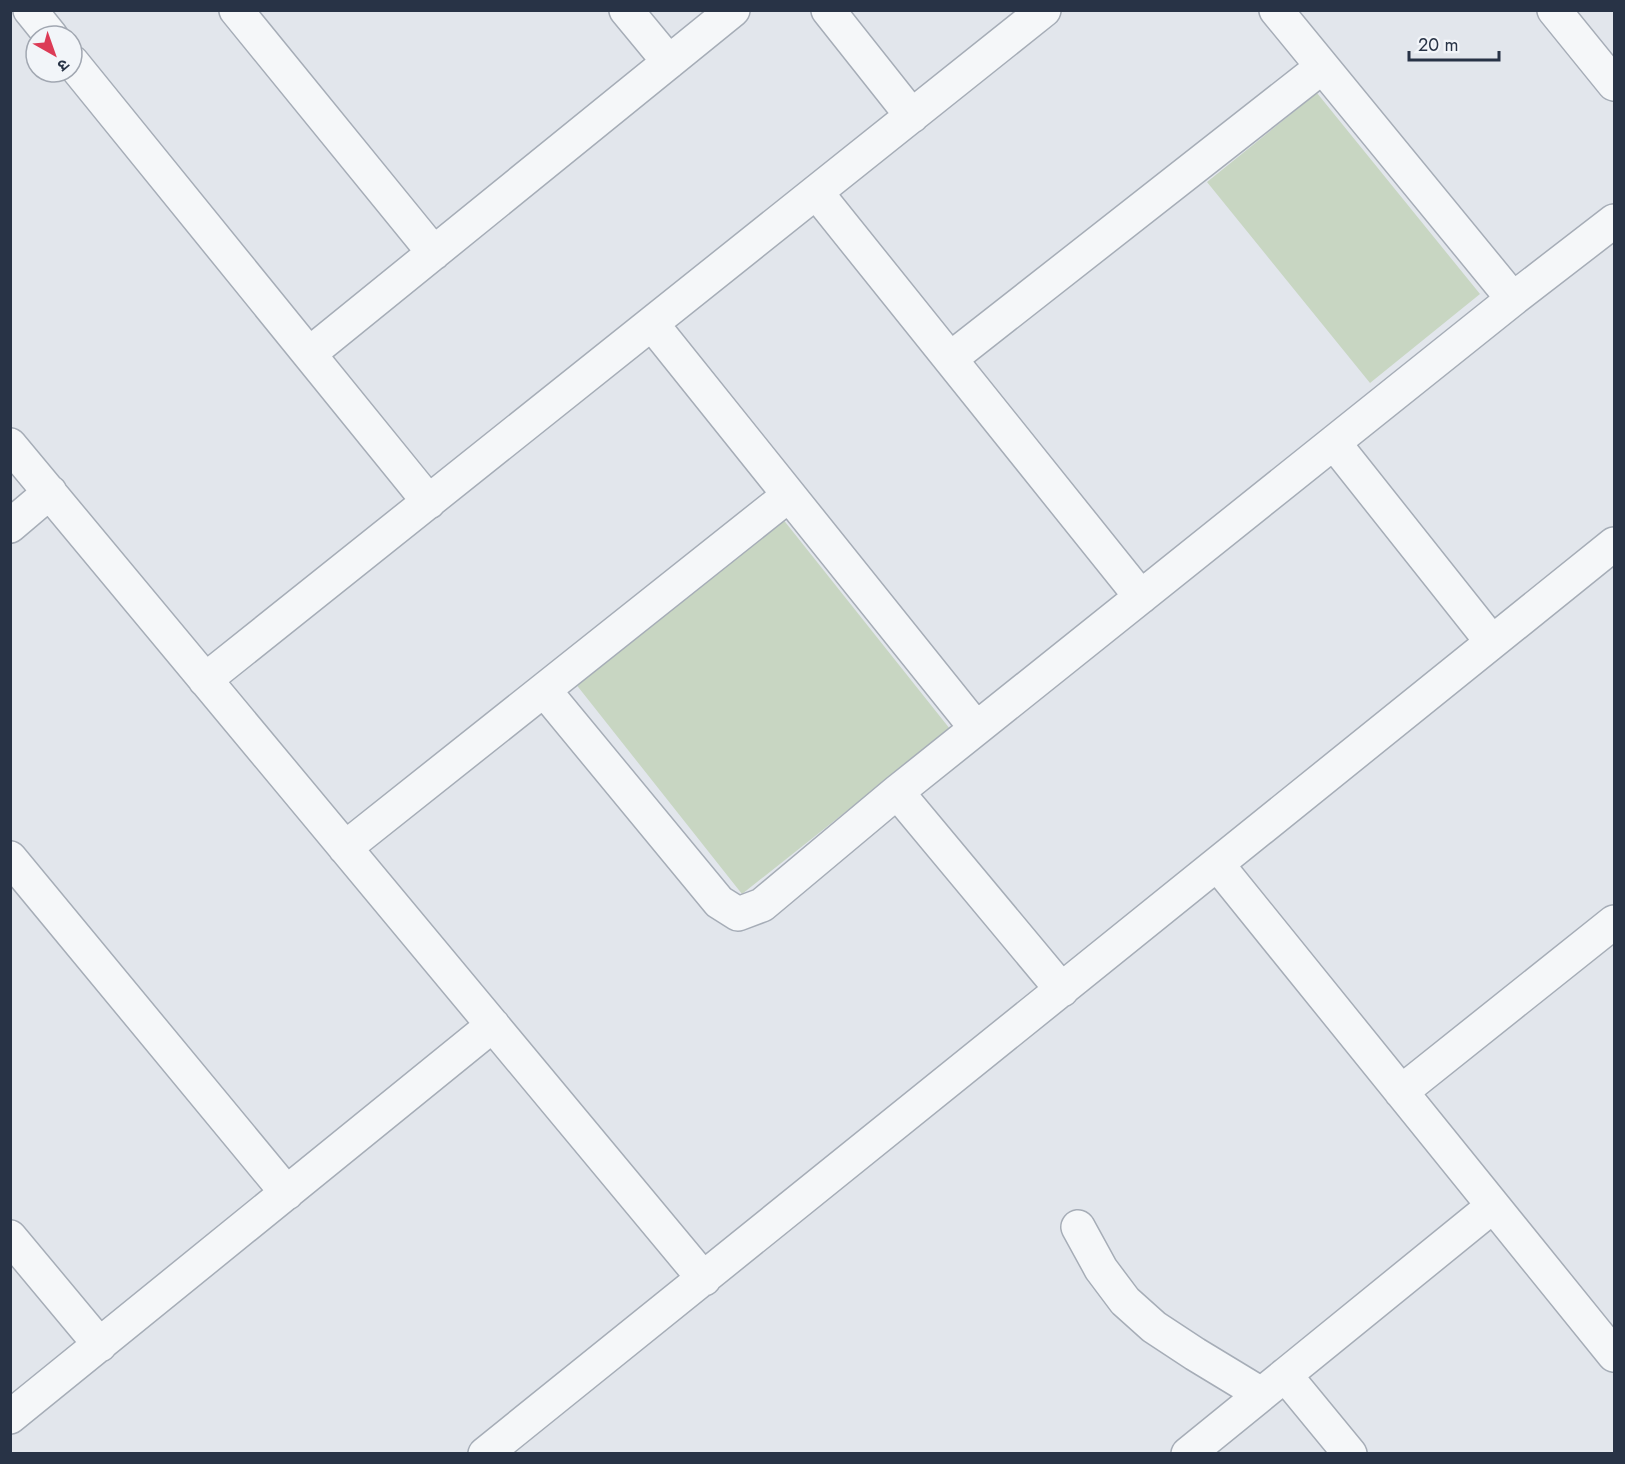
<svg xmlns="http://www.w3.org/2000/svg" width="1625" height="1464" font-family="Jost,'Noto Sans Devanagari',sans-serif">
  <style>
    .green { fill: #c8d6c2 }
    .lines { fill: none; stroke-linecap: round; stroke-linejoin: round }
    .street-casing { stroke: #a6adb7; stroke-width: 36 }
    .street { stroke: #f5f7f9; stroke-width: 33 }
  </style>
  <rect width="100%" height="100%" fill="#e2e6ec"/>
  <path class="green" d="M1317,93L1480,294L1370,383L1207,182Z
    M782,518L950,729L742,894L575,683Z"/>
  <g class="lines">
    <g class="street-casing">
      <path id="street" d="M30,10L51,36
        M236,10L434,253
        M626,10L669,62
        M828,10L912,116
        M1276,10L1513,299
        M1554,10L1614,84
        M72,62L429,502
        M816,192L1141,597
        M652,324L976,728
        M309,354L733,10
        M950,359L1322,67
        M1334,443L1492,642
        M10,445L704,1279
        M10,526L50,492
        M205,680L1044,10
        M544,690L719,902L738,914L762,905L897,792L1513,299L1614,221
        M897,792L1062,990
        M345,848L789,495
        M10,858L287,1193
        M1217,864L1614,1355
        M1401,1092L1614,922
        M1078,1227L1101,1269L1125,1301L1154,1327L1195,1354L1261,1394
        M10,1237L100,1345
        M1285,1375L1350,1454
        M10,1417L493,1025
        M485,1454L1614,544
        M1188,1454L1493,1206"/>
    </g>
    <use href="#street" class="street"/>
  </g>
  <rect width="1625" height="1464" fill="none" stroke="#283346" stroke-width="24"/>
  <g transform="translate(54 54) rotate(140)"><circle r="28" fill="#f2f5f9" stroke="#a1a7b1" stroke-width="1.5"/>
  <path d="M0-4.5L10 22L0 15L-10 22Z" fill="#dc3b56"/>
  <text y="-9" font-size="16" font-weight="bold" text-anchor="middle" fill="#283346">उ</text>
  </g>
  <path d="M1409 51v9h90v-9" fill="none" stroke="#283346" stroke-width="3"/>
  <text x="1418" y="51" font-size="18" fill="#283346" stroke="#f2f5f9" stroke-width="4.5" paint-order="stroke">20 m</text>
</svg>
